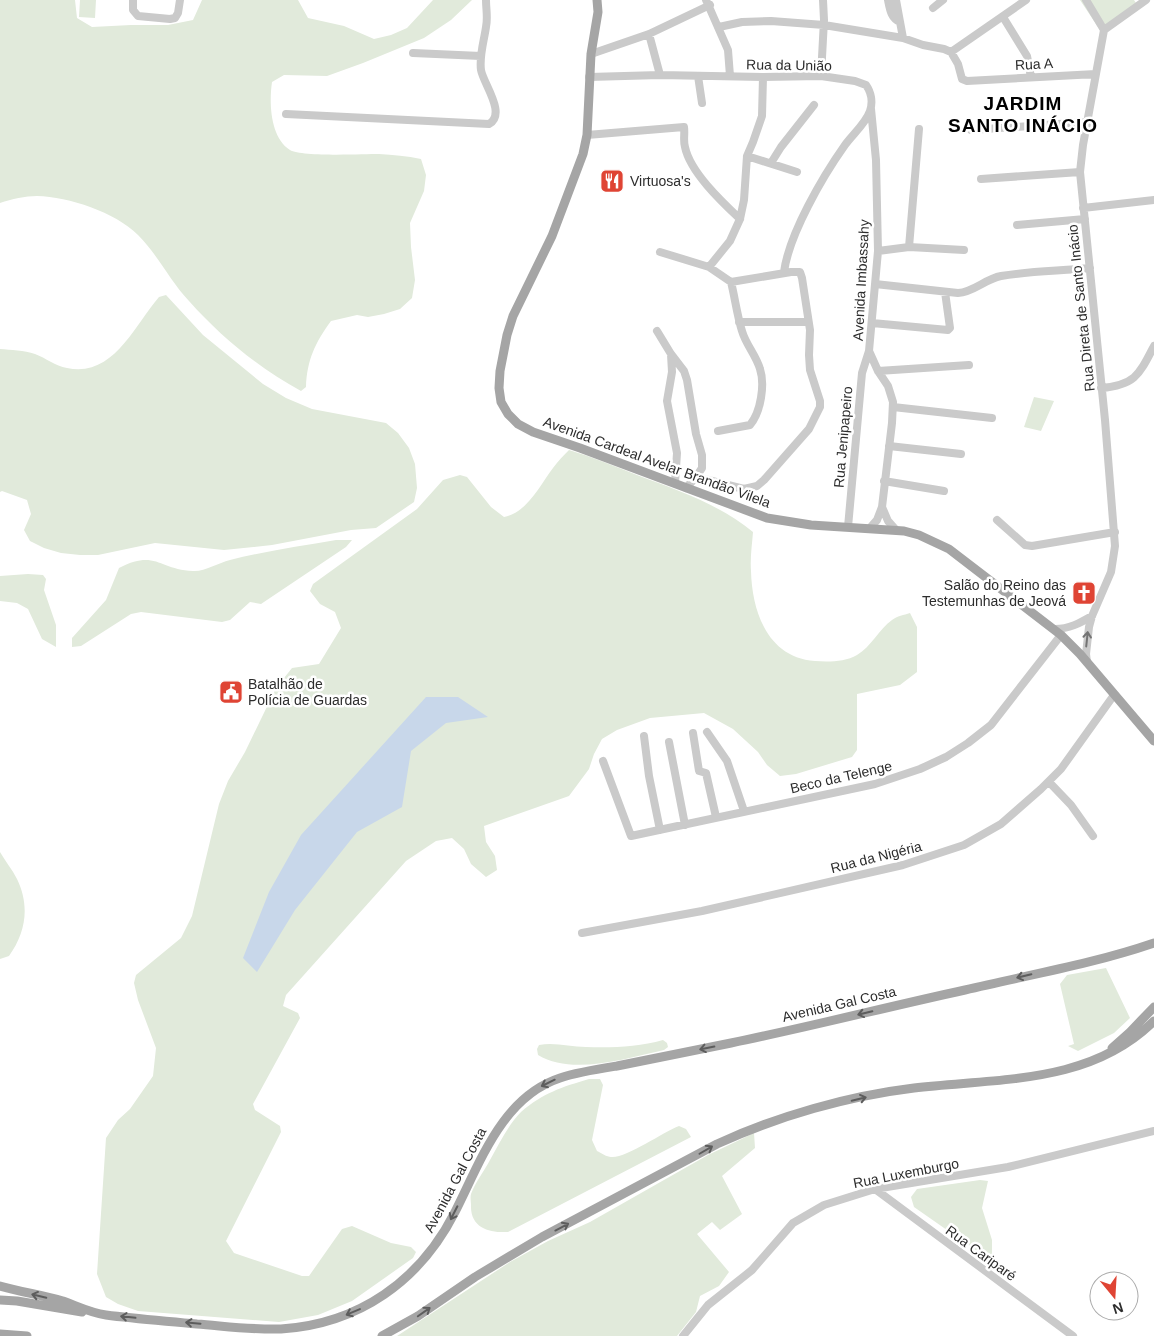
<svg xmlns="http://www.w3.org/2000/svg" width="1154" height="1336" font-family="Helvetica,sans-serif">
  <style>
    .green { fill: #e1eadb }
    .water { fill: #c8d7ea }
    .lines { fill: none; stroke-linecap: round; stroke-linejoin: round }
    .minor { stroke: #cacaca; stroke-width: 8 }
    .major { stroke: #a5a5a5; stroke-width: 9 }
    .oneway { stroke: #747474 }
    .oneway2 { stroke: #5d5d5d }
    .labels { text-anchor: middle; stroke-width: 5; stroke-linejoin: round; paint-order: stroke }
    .street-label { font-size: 14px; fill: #2d2d2d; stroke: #fff }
    .poi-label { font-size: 14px; fill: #2d2d2d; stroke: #fff; text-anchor: start }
    .district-label { font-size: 19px; font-weight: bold; letter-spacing: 1px; fill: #000; stroke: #fff }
  </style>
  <rect width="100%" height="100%" fill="#fff"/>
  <path class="green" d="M0,0H75L77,18L92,27L131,25H168L193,20L202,0H298L308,18L344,26L374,39L391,35L407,28L433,0H472L451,20L424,38L363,63L327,76L284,75L272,82C269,103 270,137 290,150C301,157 362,154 379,154C393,155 407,156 421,159L426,175L424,191L410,223L411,247L415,280L412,298L400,309L384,314L368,317L357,315L331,321C315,343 307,360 306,387L301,391C259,368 221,337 189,301C170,281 158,255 138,235C115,212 69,197 37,196C25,196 12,199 0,203Z
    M80,0H96L95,18L79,17Z
    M1080,0H1134L1138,6L1100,30Z
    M166,295L203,335L263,384L286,398L312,409L386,423L398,433L409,448L415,464L417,488L414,502L376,528L351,530L272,545L224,550L155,543L98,555H80L61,553L44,548L30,541L24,530L31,514L27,500L2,491L0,492V349C11,350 24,350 35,354C46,358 55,366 67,368C113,378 134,326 159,297Z
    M1034,397L1054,401L1041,431L1024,427Z
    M569,450C592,457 614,466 637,475C677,490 719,504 753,532C752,545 750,558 751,571C752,612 768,658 815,661C828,662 845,662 857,655C871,647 879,629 892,620C897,616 904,615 910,613L917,627V672L900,685L857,694V750L852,757L796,774L780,776L767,765L758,752L733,729L704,713L650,718L617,730L602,739L594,754L589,769L569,796L484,826L486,842L495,856L497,870L486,877L471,864L464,849L452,838L436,841L406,861L286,995L283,1006L298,1013L300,1018L253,1104L255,1110L280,1126L281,1132L226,1241L234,1253L302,1276H309L342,1229L352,1226L391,1243L411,1247L416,1252L413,1258L352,1301L318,1315L279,1322L138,1311L118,1304L106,1297L97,1274L106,1138L118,1120L130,1109L153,1076L156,1048L138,1000L134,983L136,975L181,938L192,916L219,804L228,781L245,752L276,688L292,668L319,664L341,628L335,612L320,604L310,591L313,584L417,509L443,480L460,475L467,477L491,507L504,517C527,513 540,485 553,468C558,461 564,455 569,450Z
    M336,540H352L346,547L261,604L250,602L230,620L222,622L141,612L131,614L81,646L72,647V638L106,600L119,568C156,549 159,570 193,571C204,572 218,563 230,560C265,551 301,546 336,540Z
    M28,574L43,575L46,579L44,590L56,625V647L42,639L28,609L17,603L0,601V576Z
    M0,852C5,861 12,869 17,879C30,906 26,932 9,956L0,959Z
    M1106,968L1130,1018L1114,1033L1078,1051L1068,1046L1074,1044L1060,984L1067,975Z
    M663,1040L667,1043L668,1047L664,1050C627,1058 572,1076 538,1055L537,1049L539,1045C555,1042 570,1047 586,1047C611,1048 638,1047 663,1040Z
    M589,1079H600L603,1085L592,1140L597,1151C601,1153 607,1157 611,1157C625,1159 663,1132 679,1126L686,1129L691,1137L508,1232C490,1233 470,1228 471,1205C471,1202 470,1197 471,1194C475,1183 484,1171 490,1160C499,1144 508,1125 521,1112C543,1093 562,1087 589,1079Z
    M754,1133L755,1148L722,1176L742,1214L720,1230L712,1222L697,1234L729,1272L719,1286L700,1296L696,1312L677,1336H397L510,1262L548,1241L590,1222L708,1155Z
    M980,1180L988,1181L982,1208L992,1240V1256L987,1258L914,1207L911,1197L917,1189Z"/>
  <path class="water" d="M426,697H458L488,717L446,723L411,751L402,807L357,832L295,910L257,972L243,958L269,892L301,835Z"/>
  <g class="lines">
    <path class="minor" d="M133,0V10L138,16L170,19L175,18L178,13L180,0
      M706,0L728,50L730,76
      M888,0C890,10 891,18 900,22
      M896,0L903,38
      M1086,0L1104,30L1083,145L1080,172L1105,420L1115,546L1111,572L1092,616L1089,627L1086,654L1087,662
      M933,8L943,0
      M1003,17L1027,56L1031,77
      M719,27L742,22L771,21L824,25L903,38L923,45L944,49L951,52L958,64L962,79L967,81L1096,74
      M1104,30L1146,0
      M649,34L660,75
      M951,52L1026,0
      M413,53L481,56
      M591,54L649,34L710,5
      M698,76L702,103
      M821,76L824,20L823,0
      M589,77L660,75L763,77L821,76L855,81L866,85C871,92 873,102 870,111C866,123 853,134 845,145C823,176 789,234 784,272
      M286,114L489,124C507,114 483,83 481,70C479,56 484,41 486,27C488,18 486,9 486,0
      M971,130L1087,122
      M587,135L684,127C685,134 683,141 685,147C690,172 722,202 740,219
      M747,156L797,172
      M771,163L781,147L814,105
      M981,179L1080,172
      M1083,208L1154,200
      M1017,225L1085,219
      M909,247L919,129
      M878,251L909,247L964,250
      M660,252L709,267L731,282L791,272H800L802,278L810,330L809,355L810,370L820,401V407L809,429L764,480L757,486L744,489L696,477
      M709,267L730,241L740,219L744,200L747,156L753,142L762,116L763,77
      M875,284L958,293C974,292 985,279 1001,276C1030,271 1061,271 1090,268
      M739,322H808
      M872,323L948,330L950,328L945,292
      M657,331L671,354L672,372L667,401L677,453L675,483
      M671,354L684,371L687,380L696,434L702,455V468L696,477L686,488
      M878,371L969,365
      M1101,388C1135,385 1139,375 1154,346
      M893,407L992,418
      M718,431L750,425C761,412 765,384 760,369C756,355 746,345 742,331C737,315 735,298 731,282
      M889,446L961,454
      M884,481L944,491
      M882,507L888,521L896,530
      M997,520L1025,545L1032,546L1115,532
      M848,527L862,373L869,351
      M870,528L877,520L882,507L892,423L893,402L888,386L878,371L869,351L878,251L876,160L871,109
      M1055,629C1069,629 1080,623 1092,616
      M707,732L727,761L744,811
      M693,733L699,771L706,773L716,817
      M644,736L649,776L660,830
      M669,742L685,825
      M603,761L631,836L875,784L920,769L946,757L968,743L991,725L1061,635
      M1049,782L1071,805L1093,836
      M582,933L702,911L903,865L964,845L1001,824L1041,789L1061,769L1114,695
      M875,1189L1073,1336
      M683,1336L708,1305L752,1270L793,1223L824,1205L875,1189L1008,1167L1154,1131"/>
    <path class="major" d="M597,0L598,12L591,54L587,135L583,154L552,236L513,316L507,335L500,371L499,388L501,402L508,414L518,424L533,432L580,448L767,518L811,525L904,531L919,535L949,549L1061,635L1080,654L1154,741
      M1112,1048L1130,1032L1154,1007
      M0,1286C21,1292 42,1295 63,1301C77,1306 91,1313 106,1315C136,1319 167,1321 197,1324C224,1326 253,1330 281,1329C359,1324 420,1281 455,1212C480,1163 502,1097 560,1078C578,1072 598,1069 617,1066C655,1058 693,1051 731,1043C809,1027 887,1007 965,990C1028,975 1093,964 1154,943
      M0,1300L17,1301L82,1312
      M0,1334L27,1336
      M382,1336L418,1316L475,1277L542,1237L717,1144C778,1116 848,1096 914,1088C997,1078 1090,1085 1154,1021"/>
  </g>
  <defs><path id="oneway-shaft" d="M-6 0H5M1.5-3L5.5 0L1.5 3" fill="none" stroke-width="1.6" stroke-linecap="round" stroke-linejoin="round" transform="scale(1.25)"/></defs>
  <use class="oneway" href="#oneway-shaft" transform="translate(1087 639) rotate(-84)"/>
  <g class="oneway2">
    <use href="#oneway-shaft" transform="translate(1024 976) rotate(167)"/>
    <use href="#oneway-shaft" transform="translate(865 1013) rotate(167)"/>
    <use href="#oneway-shaft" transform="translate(707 1048) rotate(169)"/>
    <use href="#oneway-shaft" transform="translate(548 1083) rotate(154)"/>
    <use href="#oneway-shaft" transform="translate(859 1099) rotate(-13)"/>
    <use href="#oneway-shaft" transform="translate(706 1150) rotate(-30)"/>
    <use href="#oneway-shaft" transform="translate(454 1213) rotate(117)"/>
    <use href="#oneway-shaft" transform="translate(562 1227) rotate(-28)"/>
    <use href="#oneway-shaft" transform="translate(39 1296) rotate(-167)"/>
    <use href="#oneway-shaft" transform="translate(353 1312) rotate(157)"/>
    <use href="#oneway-shaft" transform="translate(424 1312) rotate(-35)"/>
    <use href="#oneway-shaft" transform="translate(128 1317) rotate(-174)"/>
    <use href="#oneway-shaft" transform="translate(193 1323) rotate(-175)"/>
  </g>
  <defs>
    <g id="restaurant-square" transform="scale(1.25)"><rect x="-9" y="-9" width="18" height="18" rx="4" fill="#df4434" stroke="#fff"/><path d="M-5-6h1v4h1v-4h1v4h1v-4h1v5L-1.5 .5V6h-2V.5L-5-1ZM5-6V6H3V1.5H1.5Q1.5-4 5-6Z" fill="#fff"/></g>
    <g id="church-square" transform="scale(1.25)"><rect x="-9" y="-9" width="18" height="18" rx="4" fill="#df4434" stroke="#fff"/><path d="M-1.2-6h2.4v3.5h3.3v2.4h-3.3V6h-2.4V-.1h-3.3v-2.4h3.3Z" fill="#fff"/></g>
    <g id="civic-square" transform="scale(1.25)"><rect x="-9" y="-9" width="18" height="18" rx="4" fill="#df4434" stroke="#fff"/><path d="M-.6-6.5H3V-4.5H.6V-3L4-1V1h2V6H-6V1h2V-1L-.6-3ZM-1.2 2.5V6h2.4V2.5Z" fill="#fff"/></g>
  </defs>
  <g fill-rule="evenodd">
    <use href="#restaurant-square" x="612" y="181"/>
    <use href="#church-square" x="1084" y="593"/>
    <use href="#civic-square" x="231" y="692"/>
  </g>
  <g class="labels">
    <g class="street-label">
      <text transform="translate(1034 64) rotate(-3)" y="5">Rua A</text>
      <text transform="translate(789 65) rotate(1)" y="5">Rua da União</text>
      <text transform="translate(861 280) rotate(-87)" y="5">Avenida Imbassahy</text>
      <text transform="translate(1081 308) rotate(-96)" y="5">Rua Direta de Santo Inácio</text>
      <text transform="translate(843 437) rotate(-85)" y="5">Rua Jenipapeiro</text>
      <text transform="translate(657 462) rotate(20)" y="5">Avenida Cardeal Avelar Brandão Vilela</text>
      <text transform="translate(841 777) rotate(-13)" y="5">Beco da Telenge</text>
      <text transform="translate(876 857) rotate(-14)" y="5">Rua da Nigéria</text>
      <text transform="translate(839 1004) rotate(-13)" y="5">Avenida Gal Costa</text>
      <text transform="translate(906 1173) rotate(-11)" y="5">Rua Luxemburgo</text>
      <text transform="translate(455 1180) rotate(-62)" y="5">Avenida Gal Costa</text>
      <text transform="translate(981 1253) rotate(36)" y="5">Rua Cariparé</text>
    </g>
    <g class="poi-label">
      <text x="630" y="186">Virtuosa's</text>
      <text x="1066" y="590" text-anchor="end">Salão do Reino das<tspan x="1066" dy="16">Testemunhas de Jeová</tspan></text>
      <text x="248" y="689">Batalhão de<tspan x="248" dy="16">Polícia de Guardas</tspan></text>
    </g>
    <g class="district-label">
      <text x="1023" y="110">JARDIM<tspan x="1023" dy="22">SANTO INÁCIO</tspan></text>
    </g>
  </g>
  <g transform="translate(1114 1296) rotate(162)"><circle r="24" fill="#ffffff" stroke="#ababab"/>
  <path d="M0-4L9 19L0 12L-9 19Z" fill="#df4434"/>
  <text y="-8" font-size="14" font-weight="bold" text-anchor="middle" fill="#2d2d2d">N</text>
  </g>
</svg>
